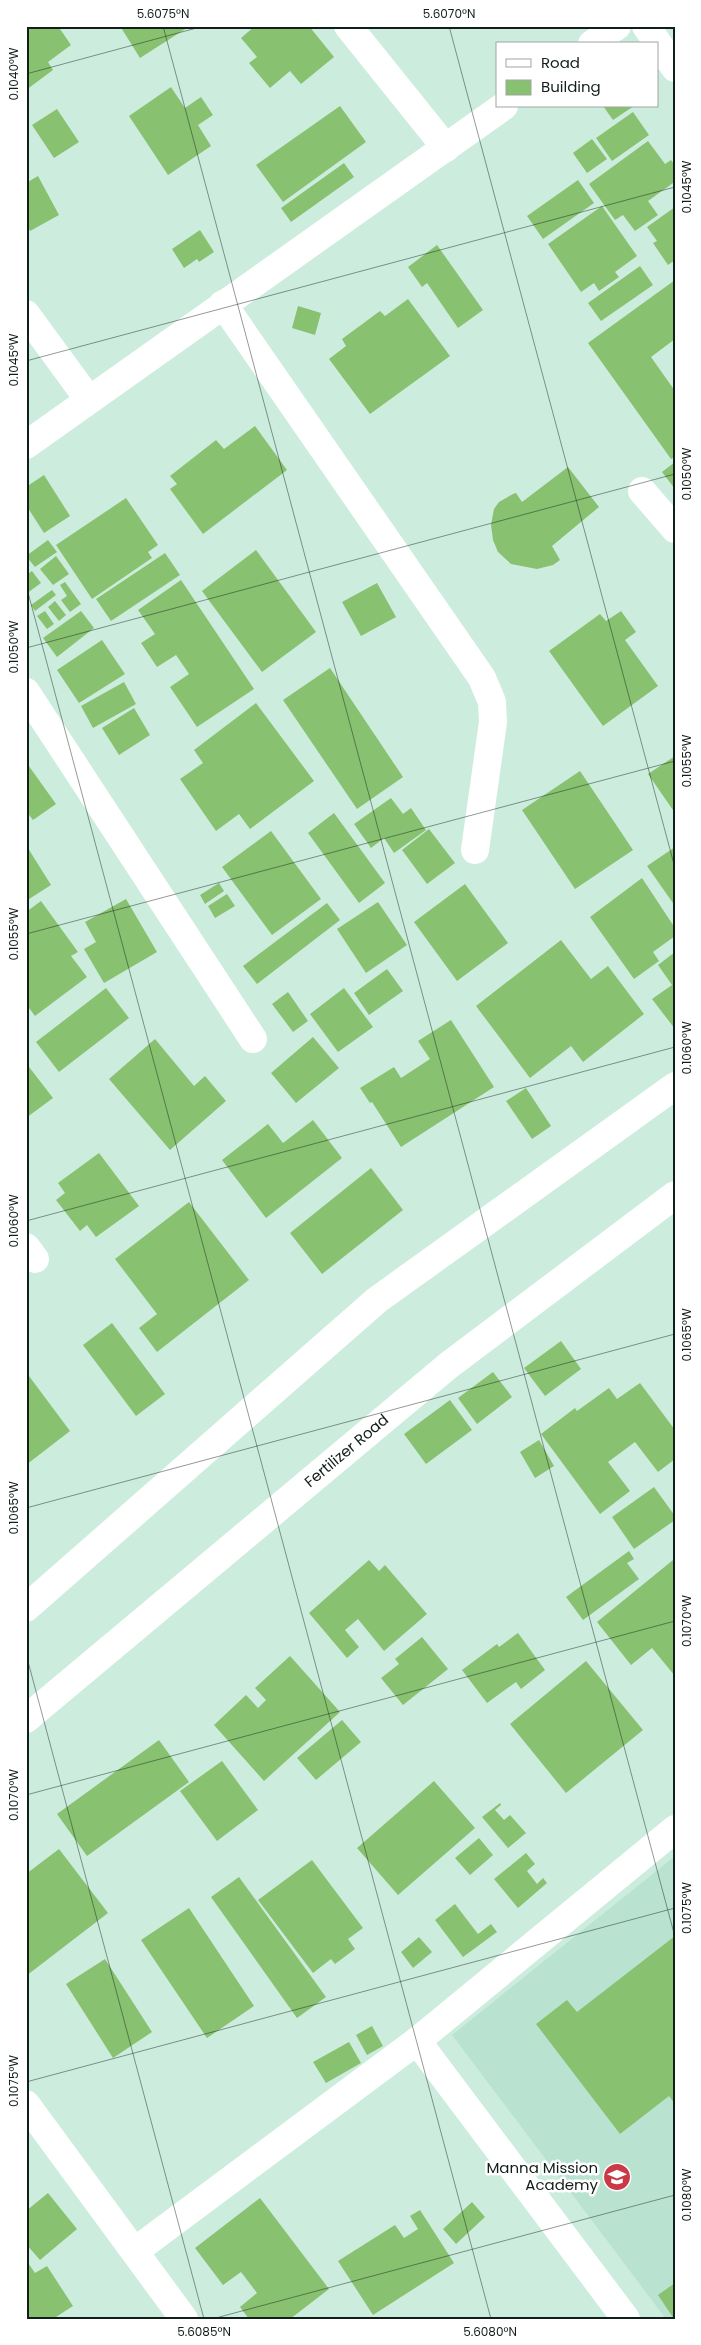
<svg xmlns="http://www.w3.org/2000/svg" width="701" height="2345" font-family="Poppins,sans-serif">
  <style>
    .built { fill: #b9e3d0 }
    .building { fill: #88c170 }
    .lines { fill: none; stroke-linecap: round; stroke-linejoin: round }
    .minor { stroke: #fff; stroke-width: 28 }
    .ticks { fill: none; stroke: #121e19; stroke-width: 1; stroke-opacity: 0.45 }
    .labels { text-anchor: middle; stroke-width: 5; stroke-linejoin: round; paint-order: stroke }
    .street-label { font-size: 15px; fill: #121e19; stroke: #fff }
    .poi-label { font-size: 15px; fill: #121e19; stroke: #fff; text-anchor: end }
    .neatline { fill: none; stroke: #121e19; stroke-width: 2 }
    .ticks-label { font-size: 12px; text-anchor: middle; fill: #121e19 }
  </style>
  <rect width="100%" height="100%" fill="#ccedde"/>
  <path class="built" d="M675,1856V2319H666L452,2035Z"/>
  <path class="building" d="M26,26H58L71,45L48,62L53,70L26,90Z
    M120,26H190L140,58Z
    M255,26H309L334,57L301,84L290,71L270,88L249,63L257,57L241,38Z
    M171,87L185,108L201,97L213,115L198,125L211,146L168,175L129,116Z
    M340,106L366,142L283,202L256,165Z
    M603,106H634L613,120Z
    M57,109L79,142L54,158L32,125Z
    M633,112L649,135L612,161L596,138Z
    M592,139L607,159L587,173L573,153Z
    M648,141L665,164L671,160L675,165V185L673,183L648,201L658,215L635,231L623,215L615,220L589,184Z
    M344,163L354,177L291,222L281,208Z
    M38,176L59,215L30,231L26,223V183Z
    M578,180L594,203L543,239L527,216Z
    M602,206L637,256L615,272L619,277L599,291L594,283L581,292L548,244Z
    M675,207V260L668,265L653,243L657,241L647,227Z
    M200,230L214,252L199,262L197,259L184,268L172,249Z
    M437,245L483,310L458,328L427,283L422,287L408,267Z
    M640,266L653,285L601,321L588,303Z
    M675,280V339L651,357L675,391V457L671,459L588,343Z
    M408,299L450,356L370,414L329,359L346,346L342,339L380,311L385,316Z
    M298,306L321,313L315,335L292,328Z
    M255,426L287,470L203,534L170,489L177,484L170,476L216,440L224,449Z
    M675,462V489L662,472Z
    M568,467L599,507L552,546L560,560L553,565L537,569L511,564L498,552L493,540L491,525L494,509L499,502L513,494L516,493L522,502Z
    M44,475L70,516L44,533L26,505V487Z
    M126,498L158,545L148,552L152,558L92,599L56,545Z
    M48,540L57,552L35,567L26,556Z
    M256,550L316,632L262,672L202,591Z
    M165,553L180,575L111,621L96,599Z
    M56,556L69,574L53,585L40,569Z
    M32,571L41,583L26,594V575Z
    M181,580L254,689L197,727L170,687L189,674L176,655L157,667L141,643L155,634L138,610Z
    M65,582L81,604L70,612L61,600L67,596L60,585Z
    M377,583L396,617L361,636L342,602Z
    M52,590L56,595L35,611L31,605Z
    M55,601L66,615L59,621L48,607Z
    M45,611L54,624L47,629L37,616Z
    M81,611L94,628L57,657L43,638Z
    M621,611L636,632L625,640L658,686L603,726L549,651L600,614L606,621Z
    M102,640L125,674L79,703L57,670Z
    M330,668L403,777L357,809L283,700Z
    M124,682L136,704L93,728L81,706Z
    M256,703L314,781L250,829L239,814L216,831L180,779L203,763L194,750Z
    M134,708L150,735L119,755L102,728Z
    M675,756V813L648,774Z
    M26,762L56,804L33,820L26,811Z
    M580,771L633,850L575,889L522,810Z
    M391,798L403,814L411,808L426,830L394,853L384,838L371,848L354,824Z
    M334,813L385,883L359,903L308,833Z
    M429,829L455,863L427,884L402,850Z
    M271,831L321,899L272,935L222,867Z
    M26,845L51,885L26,901Z
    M675,847V906L647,866Z
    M642,878L675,928V936L653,952L659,961L634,979L590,917Z
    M219,883L224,891L205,904L200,895Z
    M465,884L508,943L457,981L414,922Z
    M227,894L235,906L215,918L208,906Z
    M126,899L157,952L104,983L84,949L96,942L85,922Z
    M41,901L78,952L71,956L87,977L35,1016L26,1004V912Z
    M378,902L407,945L366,973L337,929Z
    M327,903L340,920L257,984L243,966Z
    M561,940L591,979L608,966L644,1014L583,1062L571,1046L530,1078L476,1006Z
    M675,952V1029L652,999L672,985L658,965Z
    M387,969L403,991L369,1015L354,993Z
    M106,988L129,1018L59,1072L36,1042Z
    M344,988L373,1027L338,1052L310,1014Z
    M288,992L308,1021L293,1032L272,1004Z
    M451,1020L494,1087L401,1147L372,1102L370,1103L360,1088L394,1067L401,1078L430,1059L418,1041Z
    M313,1037L339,1068L296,1103L271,1073Z
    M155,1039L194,1086L205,1076L226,1101L170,1150L109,1079Z
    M26,1063L53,1098L26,1118Z
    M526,1088L551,1126L532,1139L506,1101Z
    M313,1120L342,1158L266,1218L222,1160L268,1124L283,1143Z
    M99,1153L139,1206L96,1237L87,1225L80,1231L56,1200L65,1193L58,1183Z
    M371,1168L403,1210L322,1274L290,1233Z
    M189,1202L249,1280L157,1352L139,1328L157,1314L115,1259Z
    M112,1323L165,1394L136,1416L83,1345Z
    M561,1341L581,1369L545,1396L524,1368Z
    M26,1372L70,1431L26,1465Z
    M493,1372L512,1397L477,1424L458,1398Z
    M640,1383L675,1430V1459L658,1472L635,1442L608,1462L630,1491L600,1514L541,1434L575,1408L577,1411L609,1388L617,1399Z
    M450,1400L472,1430L426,1464L404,1434Z
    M539,1440L554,1466L535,1478L520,1452Z
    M654,1487L675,1516V1520L634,1549L612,1517Z
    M629,1551L634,1559L627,1563L639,1579L583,1620L566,1597Z
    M369,1560L379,1571L385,1565L427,1614L384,1651L358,1619L345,1630L359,1647L347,1658L309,1613Z
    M673,1560L675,1561V1676L652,1648L631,1665L597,1622Z
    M518,1633L545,1670L521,1689L516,1682L487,1703L462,1670L497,1644L499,1647Z
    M422,1637L448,1669L403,1705L381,1678L399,1664L395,1659Z
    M290,1656L340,1712L264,1781L214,1725L246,1695L258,1708L266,1700L255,1688Z
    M586,1661L643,1730L566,1793L510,1724Z
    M342,1720L361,1742L316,1780L297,1758Z
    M159,1740L189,1782L87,1856L57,1814Z
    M222,1761L258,1810L217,1841L180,1791Z
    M434,1781L475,1828L398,1895L357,1848Z
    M500,1803L501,1805L495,1810L504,1820L510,1815L526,1833L508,1848L482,1817Z
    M479,1838L493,1855L470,1875L455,1858Z
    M59,1849L108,1913L26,1976V1874Z
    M526,1853L535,1864L527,1871L537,1884L543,1878L547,1883L518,1908L494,1879Z
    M312,1860L363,1928L348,1939L355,1949L335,1964L331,1959L313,1973L258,1900Z
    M239,1877L326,1997L297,2018L211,1897Z
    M455,1904L478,1934L491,1924L497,1932L463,1957L435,1920Z
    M189,1908L254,2006L207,2038L141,1940Z
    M675,1936V2104L669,2096L620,2134L536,2024L567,2000L577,2012Z
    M419,1937L432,1952L413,1968L401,1952Z
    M105,1959L152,2032L113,2058L66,1984Z
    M372,2026L383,2046L367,2055L356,2035Z
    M349,2042L361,2063L326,2083L313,2062Z
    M48,2193L77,2229L40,2260L26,2244V2211Z
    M260,2198L329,2289L290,2319H249L240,2307L257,2293L241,2272L223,2285L195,2248Z
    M472,2202L485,2217L456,2244L443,2229Z
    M420,2210L454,2263L373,2315L338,2261L395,2225L404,2238L418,2229L410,2216Z
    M26,2260L35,2273L47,2266L73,2306L56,2317L57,2319H26Z
    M675,2283V2319H674L658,2295Z"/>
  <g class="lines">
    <g class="minor">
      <path d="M348,26L446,148"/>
      <path d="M646,26L675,68"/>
      <path d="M592,44L617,26"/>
      <path d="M223,304L482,678L492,702L493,722L475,850"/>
      <path d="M26,314L89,400"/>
      <path d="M26,445L504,106"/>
      <path d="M642,491L675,529"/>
      <path d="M26,692L253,1039"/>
      <path d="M26,1247L35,1259"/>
      <path d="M26,1608L377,1300L675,1086"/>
      <path id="s1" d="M26,1719L449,1365L675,1195"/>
      <path d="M417,2041L626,2319"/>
      <path d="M26,2104L184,2319"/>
      <path d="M135,2251L417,2041L675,1829"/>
    </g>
  </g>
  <path class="ticks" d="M163,26L675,1937M449,26L675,868M26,74L204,26M26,361L675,187M26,585L491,2319M26,648L675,474M26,934L675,761M26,1221L675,1047M26,1508L675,1334M26,1654L204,2319M26,1795L675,1621M26,2082L675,1908M212,2319L675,2195"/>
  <defs>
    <g id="school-disc" transform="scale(1.4375)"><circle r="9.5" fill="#c93946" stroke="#fff"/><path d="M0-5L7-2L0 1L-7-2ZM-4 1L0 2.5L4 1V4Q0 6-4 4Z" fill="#fff"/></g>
  </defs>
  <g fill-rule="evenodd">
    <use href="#school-disc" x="617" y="2177"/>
  </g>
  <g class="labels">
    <g class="street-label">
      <text dy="5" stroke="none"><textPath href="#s1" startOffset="418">Fertilizer Road</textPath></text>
    </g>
    <g class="poi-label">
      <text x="598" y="2173">Manna Mission<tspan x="598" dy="17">Academy</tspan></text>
    </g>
  </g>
  <rect width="701" height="2345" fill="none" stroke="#ffffff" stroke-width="55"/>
  <rect x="496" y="42" width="162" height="65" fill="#ffffff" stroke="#a0a5a3"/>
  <rect x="506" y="59" width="25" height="8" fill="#ffffff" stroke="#a0a5a3"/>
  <text x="541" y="68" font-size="15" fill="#121e19">Road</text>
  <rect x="506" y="80" width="25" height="15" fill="#88c170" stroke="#a0a5a3"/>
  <text x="541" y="92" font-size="15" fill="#121e19">Building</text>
  <rect x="28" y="28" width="646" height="2290" class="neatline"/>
  <g class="ticks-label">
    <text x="163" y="18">5.6075°N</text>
    <text x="449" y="18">5.6070°N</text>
    <text transform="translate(14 74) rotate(-90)" y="4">0.1040°W</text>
    <text transform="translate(687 187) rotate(-90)" y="4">0.1045°W</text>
    <text transform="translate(14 360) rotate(-90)" y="4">0.1045°W</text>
    <text transform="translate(687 474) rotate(-90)" y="4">0.1050°W</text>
    <text transform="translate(14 647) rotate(-90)" y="4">0.1050°W</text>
    <text transform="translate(687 761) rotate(-90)" y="4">0.1055°W</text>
    <text transform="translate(14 934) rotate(-90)" y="4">0.1055°W</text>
    <text transform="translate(687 1048) rotate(-90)" y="4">0.1060°W</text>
    <text transform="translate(14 1221) rotate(-90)" y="4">0.1060°W</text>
    <text transform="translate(687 1335) rotate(-90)" y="4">0.1065°W</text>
    <text transform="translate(14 1508) rotate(-90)" y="4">0.1065°W</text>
    <text transform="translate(687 1621) rotate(-90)" y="4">0.1070°W</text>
    <text transform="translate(14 1795) rotate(-90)" y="4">0.1070°W</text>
    <text transform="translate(687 1908) rotate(-90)" y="4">0.1075°W</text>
    <text transform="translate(14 2081) rotate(-90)" y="4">0.1075°W</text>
    <text transform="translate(687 2195) rotate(-90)" y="4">0.1080°W</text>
    <text x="204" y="2336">5.6085°N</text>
    <text x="490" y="2336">5.6080°N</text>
  </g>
</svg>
